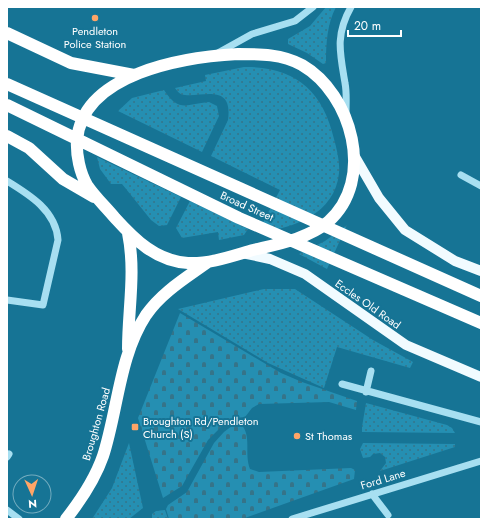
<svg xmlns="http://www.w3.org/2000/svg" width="488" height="526" font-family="Jost,sans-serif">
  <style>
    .grass { fill: url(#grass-dots) }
    .cemetery { fill: url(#cemetery-stones) }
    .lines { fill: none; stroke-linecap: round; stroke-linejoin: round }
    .minor { stroke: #a7dff1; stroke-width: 7 }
    .major { stroke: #f1fbff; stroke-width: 10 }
    .highway { stroke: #fff; stroke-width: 12 }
    .poi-dot { fill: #ffa567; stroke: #167495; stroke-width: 1.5 }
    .labels { text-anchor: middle; stroke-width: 4; stroke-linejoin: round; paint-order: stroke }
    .poi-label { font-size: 11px; fill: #fff; stroke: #167495; text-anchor: start }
    .street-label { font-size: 11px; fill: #fff; stroke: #167495 }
  </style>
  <defs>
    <pattern id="grass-dots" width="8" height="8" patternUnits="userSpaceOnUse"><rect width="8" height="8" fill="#258fb2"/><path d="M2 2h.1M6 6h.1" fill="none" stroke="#357489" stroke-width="1.8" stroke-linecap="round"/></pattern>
    <pattern id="cemetery-stones" width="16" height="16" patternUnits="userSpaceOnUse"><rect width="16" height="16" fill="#258fb2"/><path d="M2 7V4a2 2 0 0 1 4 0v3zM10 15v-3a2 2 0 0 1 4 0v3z" fill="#357489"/></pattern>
  </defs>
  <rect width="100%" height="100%" fill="#167495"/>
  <path class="grass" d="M326,7H336C327,24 326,44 326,63L323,64L307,53L288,44V39L310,26Z
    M244,67C295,66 323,91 334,139C337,150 340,162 339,173C335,214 293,229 258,232L280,190L211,156L228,120C233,83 203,97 185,95C180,95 178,92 175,88L206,81L205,75Z
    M164,90C179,113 186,104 209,102L217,106L219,116L202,152L118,111L132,98Z
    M97,157L181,197L167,225L159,226L151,220L122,184H111L100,169Z
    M190,201L248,229L244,235L219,240L218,232L182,238L176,228Z
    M347,225L327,269L299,254L325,241Z
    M264,289H295L373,340L413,362L410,368L337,347L324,388L268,363L178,309Z
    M366,403L447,425L452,428L455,433L362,432V427Z
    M129,443L143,508L129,519H92L112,488Z
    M363,443L455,444V447L380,471L386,463L385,457L380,453L373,454L370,457L363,458L360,449Z
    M165,510L168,519H152V514L156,511Z"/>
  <path class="cemetery" d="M180,313L281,373L302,382L357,401L356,410L329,402L259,404L252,408L245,417L235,418L225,423L208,440L182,486L163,498L138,418Z
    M241,424C252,436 244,453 250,469L259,472L351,468L355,470L354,479L242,519H169L166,509L168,505L187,492L214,443L224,432L232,426Z"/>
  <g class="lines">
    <path class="minor" d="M216,54L252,34L295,21L313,7
      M346,114C346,104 347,93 345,83C340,53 335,35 351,7
      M461,175L481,186
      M7,181C30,195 56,211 58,240L43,305L7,300
      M342,384L481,422
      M366,392L371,371
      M7,457L9,454
      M372,494L388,515
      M7,510L19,519
      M292,519L481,461"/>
    <path class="major" d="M354,155L379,198L405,230L455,261L481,271
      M242,253L270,259L305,274L406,345L481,377"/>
    <path class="highway" d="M7,33L71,63L134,75
      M238,54C260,54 282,54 302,65C352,94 376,180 328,222C307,239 278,244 253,250C232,256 210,264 188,263C156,261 135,240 115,218C106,207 95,197 87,185C80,173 76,155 77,140C83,73 184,57 238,54Z
      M7,84L481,296
      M7,105L239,218L481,323
      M7,136L29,148L63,179L94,197
      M128,233C136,273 128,309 128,349
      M66,519C81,500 95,479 103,456C118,410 119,356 146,315C162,292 186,278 208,262"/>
  </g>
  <g class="poi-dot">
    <circle cx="95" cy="18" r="4"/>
    <rect x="131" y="423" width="8" height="8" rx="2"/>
    <circle cx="297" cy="436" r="4"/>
  </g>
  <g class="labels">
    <g class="poi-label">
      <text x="95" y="35" text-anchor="middle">Pendleton<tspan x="95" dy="13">Police Station</tspan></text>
      <text x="143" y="425">Broughton Rd/Pendleton<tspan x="143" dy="13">Church (S)</tspan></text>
      <text x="305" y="440">St Thomas</text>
    </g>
    <g class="street-label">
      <text transform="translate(247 206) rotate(24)" y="4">Broad Street</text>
      <text transform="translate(368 304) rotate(35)" y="4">Eccles Old Road</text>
      <text transform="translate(96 424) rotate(-74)" y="4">Broughton Road</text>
      <text transform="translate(383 479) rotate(-17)" y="4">Ford Lane</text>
    </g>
  </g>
  <rect width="488" height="526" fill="none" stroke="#ffffff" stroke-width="16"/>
  <g transform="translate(32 494) rotate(177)"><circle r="19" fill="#167495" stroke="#73acbf"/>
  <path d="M0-3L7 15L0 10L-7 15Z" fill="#ffa567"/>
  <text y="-6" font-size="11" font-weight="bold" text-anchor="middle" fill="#ffffff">N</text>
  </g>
  <path d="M348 30v6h53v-6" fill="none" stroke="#ffffff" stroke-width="2"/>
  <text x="354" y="30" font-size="12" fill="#ffffff" stroke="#167495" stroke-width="3" paint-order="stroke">20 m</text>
</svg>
